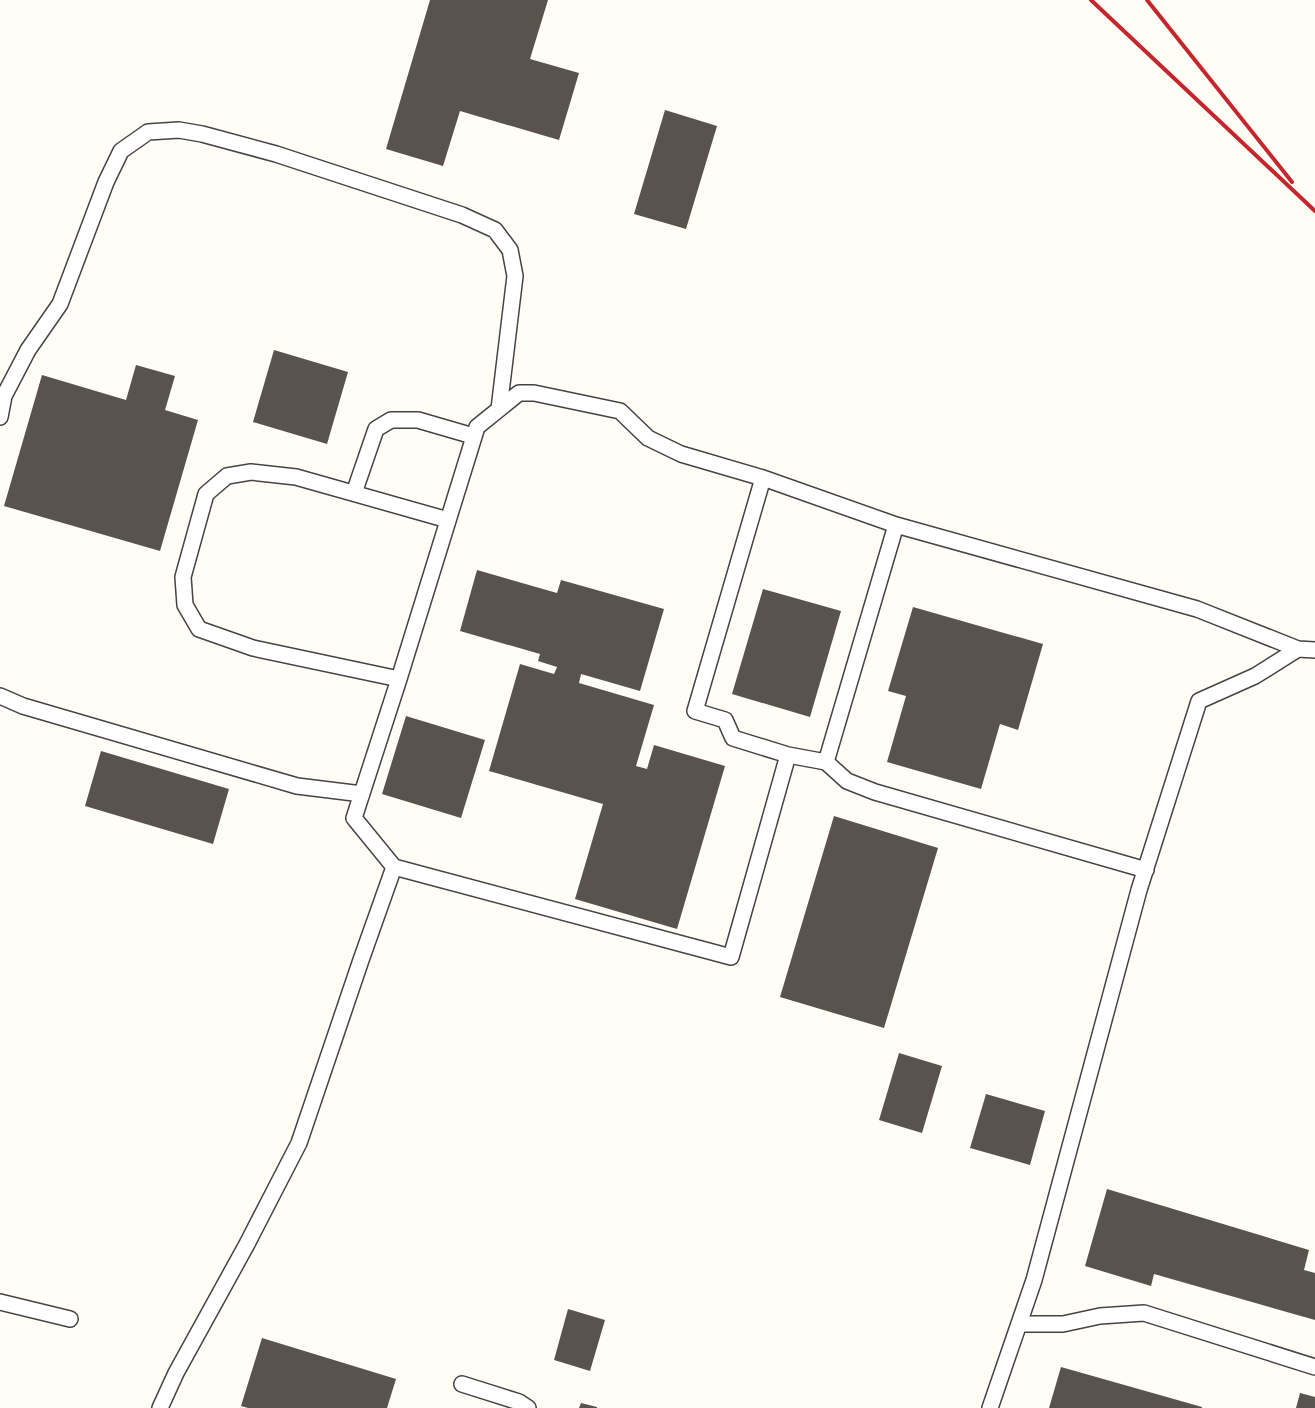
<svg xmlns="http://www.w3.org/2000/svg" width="1315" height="1408" font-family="'IBM Plex Serif',serif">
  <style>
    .building { fill: #5a524d }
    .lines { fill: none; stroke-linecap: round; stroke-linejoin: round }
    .lane-casing { stroke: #444; stroke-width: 18 }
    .lane { stroke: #fff; stroke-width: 15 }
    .rail { stroke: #c4262e; stroke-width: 4 }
  </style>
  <rect width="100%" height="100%" fill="#fffdf5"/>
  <path class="building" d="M430,0H548L530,59L579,73L559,140L460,111L443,166L386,149Z
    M665,110L717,126L686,229L634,214Z
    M274,350L348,372L327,444L253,422Z
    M136,365L175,376L165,410L198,420L160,551L4,506L42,375L126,400Z
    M477,570L557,593L561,580L664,609L640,691L581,674L579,683L654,705L636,766L647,769L654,745L725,766L677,929L575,899L603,804L489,771L520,664L554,674L557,667L538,661L540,654L460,631Z
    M763,589L841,611L810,717L732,694Z
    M913,607L1043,644L1018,730L1000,724L981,789L887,762L906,696L888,691Z
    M406,716L485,740L461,818L382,794Z
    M101,751L229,789L213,844L85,806Z
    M834,816L938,848L884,1028L780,997Z
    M899,1053L942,1066L922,1133L879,1120Z
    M986,1094L1045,1111L1030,1165L970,1148Z
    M1107,1189L1309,1250L1304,1270L1315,1273V1320L1154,1274L1151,1286L1085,1266Z
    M568,1309L605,1320L590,1371L554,1360Z
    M262,1338L396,1379L387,1408H248L241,1406Z
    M1061,1367L1202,1407V1408H1049Z
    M1300,1393L1315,1397V1408H1296Z
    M581,1403L597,1407V1408H579Z"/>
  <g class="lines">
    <g class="lane-casing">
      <path id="lane" d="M0,417L4,396L28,350L60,304L106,182L121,151L148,132L179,130L202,134L276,154L462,215L495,230L510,250L515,276L499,409
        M354,493L376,429L391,420H418L473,436
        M399,679L253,648L199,629L185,605L183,577L206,494L227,476L251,472L296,477L448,520
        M0,696L23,706L297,786L362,794
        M788,755L826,762
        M394,867L731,957L788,755L733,738L725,720L695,711L763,478
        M1146,870L875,792L847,781L826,762L896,525L1197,609L1298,649
        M0,1302L70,1319
        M1019,1324H1063L1100,1316L1144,1313L1315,1367
        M462,1384L519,1402L528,1408
        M160,1408L176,1373L247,1244L299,1143L361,960L394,867L354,818L399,679L477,427L519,393H534L620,411L648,438L681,454L763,478L896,525
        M990,1408L1034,1280L1139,890L1199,701L1255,676L1298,649L1315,650"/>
    </g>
    <use href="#lane" class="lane"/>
    <path class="rail" d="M1091,0L1315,211
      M1147,0L1292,182"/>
  </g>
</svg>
